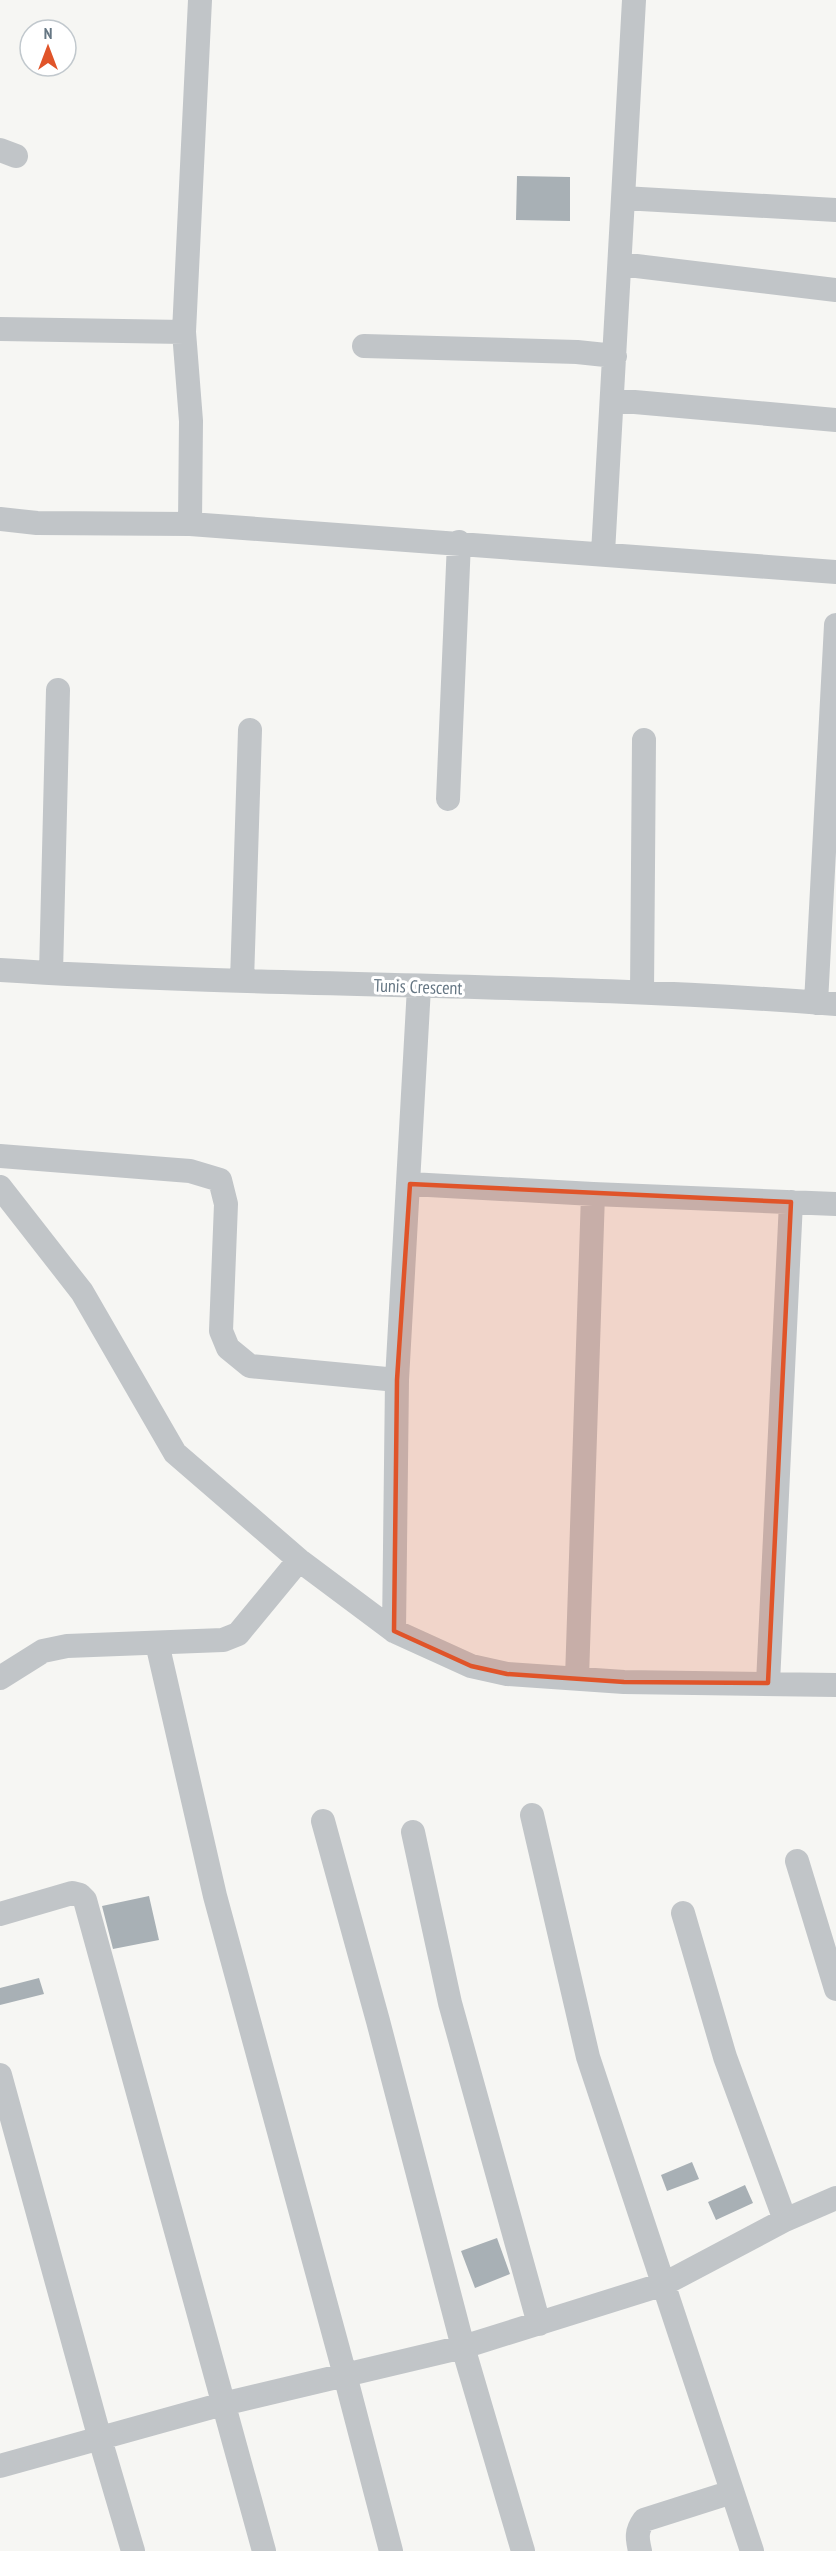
<svg xmlns="http://www.w3.org/2000/svg" width="836" height="2551" font-family="'PT Sans Narrow',sans-serif">
  <style>
    .building { fill: #a8b0b5 }
    .lines { fill: none; stroke-linecap: round; stroke-linejoin: round }
    .street { stroke: #c1c5c8; stroke-width: 24 }
    .marked { fill: #e05429; fill-opacity: 0.2; stroke: #e05429; stroke-width: 4.5; stroke-linejoin: round }
    .labels { text-anchor: middle; stroke-width: 6; stroke-linejoin: round; paint-order: stroke }
    .street-label { font-size: 18px; fill: #657683; stroke: #fff }
  </style>
  <rect width="100%" height="100%" fill="#f6f6f3"/>
  <path class="building" d="M517,176L570,177V221L516,220Z
    M149,1896L159,1940L113,1949L102,1906Z
    M39,1978L44,1994L0,2005V1988Z
    M692,2162L699,2179L667,2191L661,2175Z
    M745,2185L753,2203L716,2220L708,2202Z
    M497,2238L510,2274L475,2288L461,2251Z"/>
  <g class="lines">
    <path class="street" d="M0,150L16,156
      M623,198L634,0
      M620,264L836,290
      M0,329L184,332
      M364,346L577,352L615,356
      M612,400L836,420
      M0,519L37,523L190,524L836,572
      M190,524L191,421L184,332L200,0
      M603,553L623,198L836,210
      M448,799L459,542
      M0,970C278,988 558,982 836,1004
      M51,973L58,690
      M242,981L250,730
      M642,992L644,740
      M816,1003L836,625
      M0,1156L190,1171L220,1180L226,1204L221,1331L228,1348L250,1366L397,1380
      M410,1184L593,1194L836,1204
      M0,1187L82,1292L175,1453L299,1560L394,1631L471,1666L507,1674L624,1682L836,1685
      M394,1631L397,1380L419,987
      M157,1643L215,1896L345,2375L391,2551
      M0,1678L43,1651L67,1646L223,1640L238,1634L299,1560
      M577,1678L593,1194
      M768,1683L791,1202
      M532,1815L588,2057L752,2551
      M323,1821L378,2021L463,2347L523,2551
      M413,1832L450,2003L539,2324
      M797,1861L836,1989
      M683,1913L725,2057L785,2220
      M0,1914L72,1893L80,1895L85,1900L264,2551
      M0,2075L100,2439L133,2551
      M0,2466L223,2404L463,2347L664,2284L785,2220L836,2198
      M640,2551C637,2538 636,2531 644,2520L732,2492"/>
  </g>
  <path class="marked" d="M410,1184L791,1202L768,1683L624,1682L507,1674L471,1666L394,1631L397,1380Z"/>
  <g class="labels">
    <g class="street-label">
      <text transform="translate(418 987) rotate(2)" y="6">Tunis Crescent</text>
    </g>
  </g>
  <g transform="translate(48 48)"><circle r="28" fill="#ffffff" stroke="#c1c8cd" stroke-width="1.5"/>
  <path d="M0-4.5L10 22L0 15L-10 22Z" fill="#e05429"/>
  <text y="-9" font-size="16" font-weight="bold" text-anchor="middle" fill="#657683">N</text>
  </g>
</svg>
